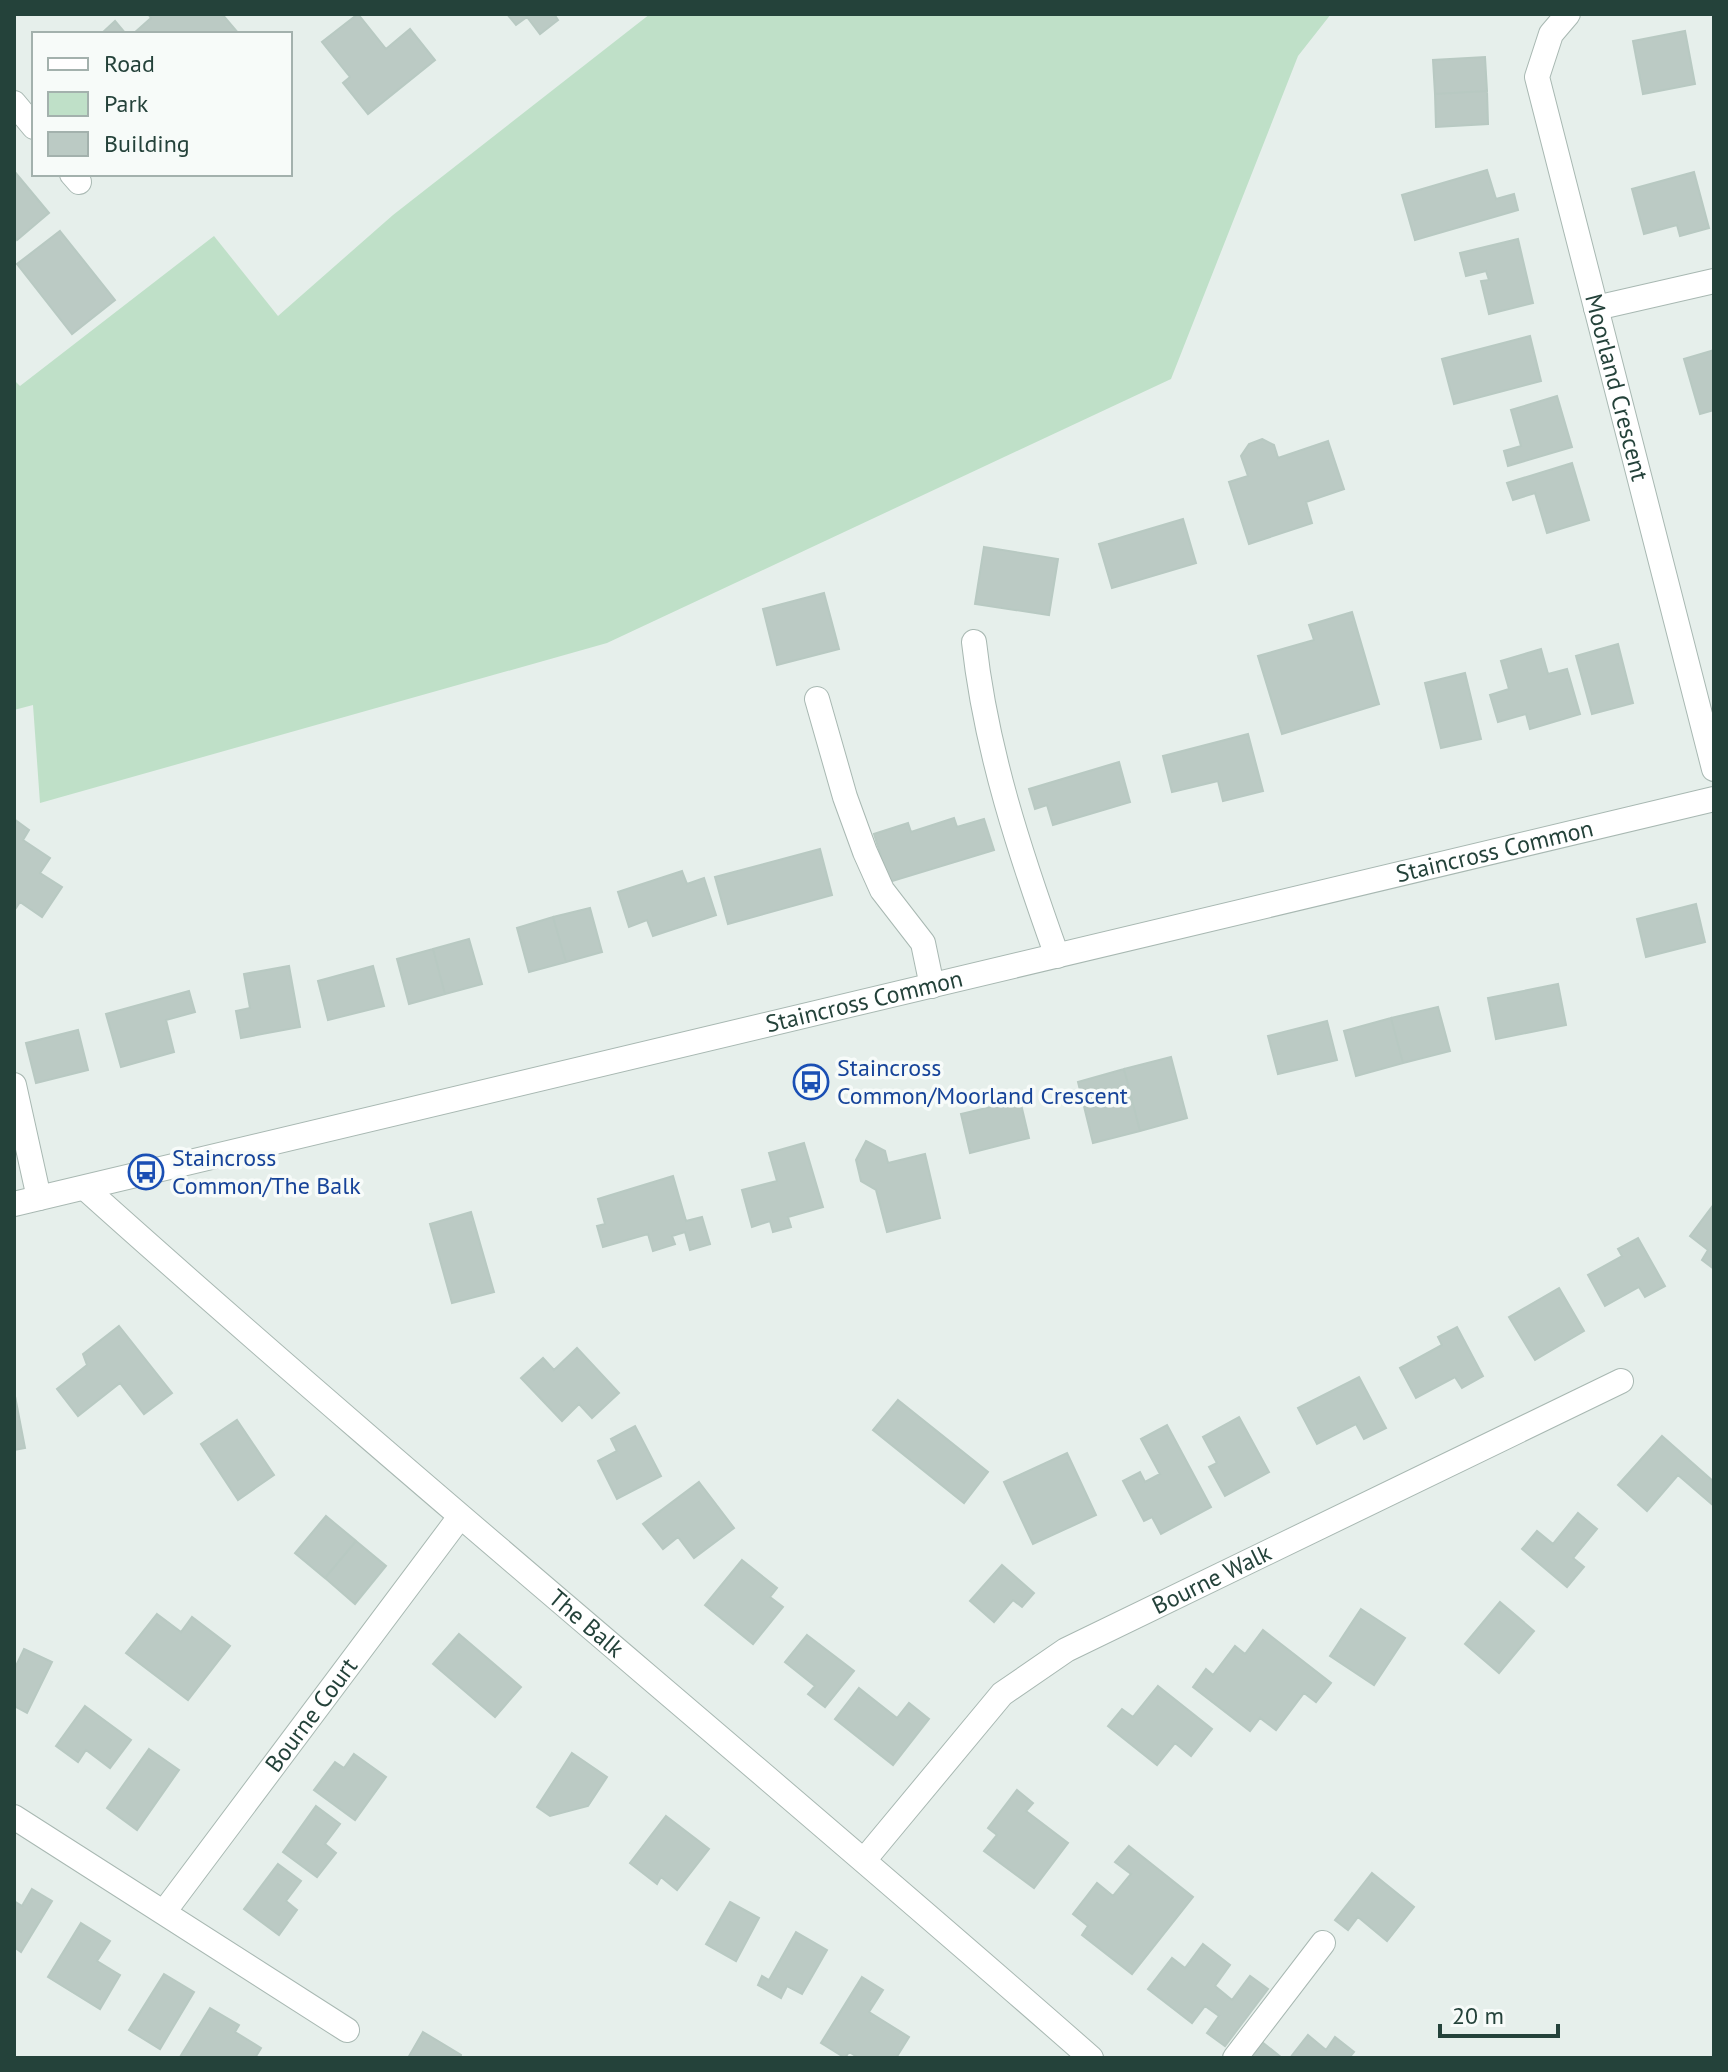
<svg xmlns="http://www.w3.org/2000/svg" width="1728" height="2072" font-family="'PT Sans',sans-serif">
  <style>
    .green { fill: #bfe0c8 }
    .building { fill: #bbcac4; stroke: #b8c9c2; stroke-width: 2 }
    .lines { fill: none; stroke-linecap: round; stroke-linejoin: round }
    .minor-casing { stroke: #a8b8b2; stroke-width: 26 }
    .minor { stroke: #fff; stroke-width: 24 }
    .labels { text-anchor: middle; stroke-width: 7; stroke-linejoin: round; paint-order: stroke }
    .street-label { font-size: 24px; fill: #24423a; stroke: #f7fbf9 }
    .transit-label { font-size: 24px; fill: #164399; stroke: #f7fbf9; text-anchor: start }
  </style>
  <rect width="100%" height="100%" fill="#e6efeb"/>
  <path class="green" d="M650,14H1331L1298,56L1171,379L607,643L40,803L33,705L14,710V380L20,386L214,236L278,316L393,215Z"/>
  <path class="building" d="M148,14H222L239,34H133L151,18Z
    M358,14L386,49L410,29L435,60L368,114L343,83L350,77L322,42Z
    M507,14H554L558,20L540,34L527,17L516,25Z
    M115,21L126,34H101Z
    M1685,31L1695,84L1643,94L1633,41Z
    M1485,57L1487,91L1435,94L1433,60Z
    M1487,91L1488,124L1436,127L1435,94Z
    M1487,170L1496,199L1514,194L1518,210L1415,240L1402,195Z
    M14,171L49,213L17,240L14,236Z
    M1694,172L1709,228L1680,236L1677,225L1644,234L1632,189Z
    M60,231L115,300L72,334L17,264Z
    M1518,239L1533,303L1489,314L1481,281L1489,280L1486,271L1466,276L1460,253Z
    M1530,336L1541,381L1454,404L1442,359Z
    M1714,350V410L1700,414L1684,359Z
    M1557,396L1572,447L1508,466L1504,451L1521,446L1511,410Z
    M1262,439L1274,445L1278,458L1328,441L1344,489L1306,502L1312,523L1249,544L1229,482L1248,476L1241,456L1249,444Z
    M1572,463L1589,520L1547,533L1535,493L1513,500L1507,483Z
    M1183,519L1196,563L1112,588L1099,544Z
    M984,547L1058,559L1049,615L975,604Z
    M824,593L839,649L777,665L763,609Z
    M1352,612L1379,704L1282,734L1258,656L1314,640L1309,625Z
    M1618,644L1633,703L1592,714L1576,656Z
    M1541,649L1548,674L1567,669L1580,714L1530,729L1526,714L1498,722L1490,695L1509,689L1501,661Z
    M1465,673L1481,739L1441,748L1425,683Z
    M1248,734L1263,791L1223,801L1218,781L1172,792L1163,756Z
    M1119,762L1130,802L1053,825L1047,805L1035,809L1029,789Z
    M954,818L957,827L984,819L994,850L889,882L874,834L908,823L911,832Z
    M14,819L29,830L23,840L50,858L40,873L62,887L42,917L20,902L14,911Z
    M820,849L832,895L728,924L715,877Z
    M682,871L687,884L704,878L716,915L653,936L647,920L629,927L618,892Z
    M1696,904L1705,942L1646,957L1637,919Z
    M590,908L602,952L566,962L553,917Z
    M553,917L566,962L529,972L517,928Z
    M469,939L482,984L445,994L433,949Z
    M433,949L445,994L409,1004L397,959Z
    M289,966L300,1027L241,1038L236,1011L250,1008L244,974Z
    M373,966L384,1006L328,1020L318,981Z
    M1558,984L1566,1025L1496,1039L1488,998Z
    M189,991L195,1012L166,1020L174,1052L121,1067L106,1014Z
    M1438,1007L1450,1051L1403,1063L1391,1018Z
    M1391,1018L1403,1063L1356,1076L1344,1031Z
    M1327,1021L1337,1060L1278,1074L1268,1036Z
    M78,1030L88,1070L36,1083L26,1043Z
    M1171,1057L1187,1118L1140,1131L1124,1069Z
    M1124,1069L1140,1131L1093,1143L1078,1082Z
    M1020,1100L1029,1138L970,1153L961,1114Z
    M866,1141L885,1151L888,1163L925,1154L940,1218L887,1232L876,1190L861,1181L856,1160Z
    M804,1143L823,1207L788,1217L791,1227L773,1232L770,1221L752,1227L742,1190L777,1181L769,1153Z
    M673,1176L686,1221L702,1217L710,1244L690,1250L685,1232L672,1236L675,1244L653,1251L648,1234L603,1247L597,1226L605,1224L598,1199Z
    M1714,1204V1269L1702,1260L1708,1250L1690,1236Z
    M471,1212L494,1292L452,1303L430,1224Z
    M1638,1238L1665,1286L1645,1297L1639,1287L1605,1306L1588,1275L1622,1256L1618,1249Z
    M1559,1288L1584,1331L1535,1360L1509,1317Z
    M119,1326L172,1393L144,1414L120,1383L78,1416L57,1389L87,1365L83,1354Z
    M1457,1327L1483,1376L1462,1388L1455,1377L1416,1398L1400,1368L1442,1345L1438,1337Z
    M577,1348L619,1393L592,1418L579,1404L562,1421L521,1378L543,1358L554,1370Z
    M1359,1377L1386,1428L1364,1439L1356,1424L1317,1444L1298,1408Z
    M14,1391L25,1448L14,1450Z
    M898,1400L988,1472L964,1503L873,1430Z
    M1239,1417L1269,1472L1225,1496L1209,1467L1217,1463L1203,1437Z
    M237,1420L274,1475L238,1500L201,1444Z
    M1167,1425L1211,1507L1161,1534L1152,1517L1144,1521L1123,1481L1140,1472L1145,1482L1160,1474L1141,1439Z
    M635,1426L661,1476L617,1499L598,1461L617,1451L611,1439Z
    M1662,1436L1714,1482V1506L1678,1475L1647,1511L1618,1485Z
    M1067,1453L1096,1515L1033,1544L1004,1482Z
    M699,1482L734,1528L694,1558L678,1537L663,1549L643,1524Z
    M1578,1513L1597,1529L1573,1558L1584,1567L1567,1587L1522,1549L1537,1531L1553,1544Z
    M326,1516L356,1541L325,1578L295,1553Z
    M356,1541L386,1566L355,1604L325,1578Z
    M742,1560L777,1588L770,1597L783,1607L753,1644L705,1605Z
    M1002,1565L1034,1593L1022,1607L1013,1600L994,1622L970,1601Z
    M1500,1602L1534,1631L1499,1673L1465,1644Z
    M1361,1609L1405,1638L1374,1685L1330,1656Z
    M157,1614L181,1632L192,1617L230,1646L188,1700L126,1653Z
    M1263,1630L1331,1683L1316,1702L1304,1693L1276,1730L1260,1718L1250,1731L1193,1687L1206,1669L1213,1675L1235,1646L1245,1654Z
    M459,1634L521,1687L495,1717L433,1664Z
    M807,1635L854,1671L825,1707L808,1694L815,1686L785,1662Z
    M24,1649L52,1662L27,1713L14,1706V1670Z
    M1158,1686L1212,1729L1191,1756L1175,1743L1157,1765L1108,1726L1122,1709L1133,1717Z
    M859,1688L897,1718L909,1703L929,1719L893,1765L835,1719Z
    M85,1706L131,1740L110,1768L86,1750L78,1762L56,1746Z
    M149,1749L179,1770L137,1830L107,1808Z
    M572,1753L607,1777L588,1806L550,1816L537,1807Z
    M354,1754L386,1777L355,1820L314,1790L335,1762L344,1768Z
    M1017,1790L1033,1803L1026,1811L1068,1843L1034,1888L984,1851L997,1835L988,1828Z
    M316,1806L340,1824L325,1844L336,1853L317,1877L283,1852Z
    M666,1816L709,1849L677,1890L661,1877L657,1884L630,1863Z
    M1129,1846L1193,1897L1132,1974L1082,1935L1088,1926L1073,1914L1097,1883L1113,1896L1131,1874L1115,1862Z
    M278,1864L301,1881L286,1901L297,1910L279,1935L244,1909Z
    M1372,1873L1414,1907L1387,1941L1358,1917L1348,1930L1335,1920Z
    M32,1889L52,1901L21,1952L14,1947V1901L22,1906Z
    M730,1902L759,1918L736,1961L706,1944Z
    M81,1923L110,1941L97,1961L120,1975L100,2009L48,1977Z
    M796,1932L827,1950L802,1994L787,1986L781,1998L758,1985L762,1976L769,1980Z
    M1203,1944L1230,1965L1215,1986L1232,2000L1250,1976L1268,1989L1225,2046L1207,2033L1219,2016L1205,2006L1192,2023L1148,1989L1172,1958L1185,1968Z
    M164,1974L194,1992L160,2049L129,2030Z
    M862,1977L883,1990L869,2012L909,2037L896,2058H859L849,2052L845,2058L821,2043Z
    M210,2008L239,2025L235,2032L261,2048L255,2058L180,2057Z
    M423,2032L461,2055L460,2058H408Z
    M1308,2035L1326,2050L1335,2037L1354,2052L1349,2058H1290Z
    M1262,2042L1282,2058H1249Z"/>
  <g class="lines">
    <g class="minor-casing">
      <g id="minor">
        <path id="s1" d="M1568,14L1551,34L1537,77L1714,769"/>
        <path d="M14,103L34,127"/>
        <path d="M72,174L79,182"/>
        <path d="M1596,308L1714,281"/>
        <path d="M974,642C986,751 1020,853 1057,956"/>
        <path d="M817,699L845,797L865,852L882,890L923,943L932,986"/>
        <path d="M14,1085L39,1198"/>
        <path id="s2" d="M85,1188C415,1484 758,1765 1091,2058"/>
        <path id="s3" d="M14,1204L1714,799"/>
        <path d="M14,1817L347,2030"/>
        <path id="s4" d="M865,1859L1002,1694L1066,1650L1621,1381"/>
        <path id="s5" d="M164,1912L459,1518"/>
        <path d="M1235,2058L1323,1943"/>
      </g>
    </g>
    <use href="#minor" class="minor"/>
  </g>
  <defs>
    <g id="bus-ring" transform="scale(1.8)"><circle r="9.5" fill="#f7fbf9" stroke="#1a4fb4" stroke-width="1.5"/><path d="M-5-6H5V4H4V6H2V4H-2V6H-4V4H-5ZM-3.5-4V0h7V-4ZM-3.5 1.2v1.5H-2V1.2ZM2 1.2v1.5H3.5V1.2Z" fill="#1a4fb4"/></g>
  </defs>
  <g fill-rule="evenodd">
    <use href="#bus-ring" x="811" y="1082"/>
    <use href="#bus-ring" x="146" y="1172"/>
  </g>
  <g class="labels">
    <g class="street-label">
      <text dy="8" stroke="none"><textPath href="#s1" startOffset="392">Moorland Crescent</textPath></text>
      <text dy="8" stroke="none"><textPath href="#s3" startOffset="1522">Staincross Common</textPath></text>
      <text dy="8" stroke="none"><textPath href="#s3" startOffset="874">Staincross Common</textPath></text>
      <text dy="8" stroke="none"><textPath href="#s4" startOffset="454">Bourne Walk</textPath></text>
      <text dy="8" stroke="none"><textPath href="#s2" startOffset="664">The Balk</textPath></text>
      <text dy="8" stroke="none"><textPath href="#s5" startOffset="246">Bourne Court</textPath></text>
    </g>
    <g class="transit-label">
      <text x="837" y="1076">Staincross<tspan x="837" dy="28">Common/Moorland Crescent</tspan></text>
      <text x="172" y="1166">Staincross<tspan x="172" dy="28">Common/The Balk</tspan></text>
    </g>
  </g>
  <rect width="1728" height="2072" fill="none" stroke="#24423a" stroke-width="32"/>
  <rect x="32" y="32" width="260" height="144" fill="#f7fbf9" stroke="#a3b1ad" stroke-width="2"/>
  <rect x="48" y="58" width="40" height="12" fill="#ffffff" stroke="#a3b1ad" stroke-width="2"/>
  <text x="104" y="72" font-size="24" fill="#24423a">Road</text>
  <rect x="48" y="92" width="40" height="24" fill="#bfe0c8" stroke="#a3b1ad" stroke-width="2"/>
  <text x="104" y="112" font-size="24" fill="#24423a">Park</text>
  <rect x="48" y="132" width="40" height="24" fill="#bbcac4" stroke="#a3b1ad" stroke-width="2"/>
  <text x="104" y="152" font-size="24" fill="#24423a">Building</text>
  <path d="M1440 2024v12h118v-12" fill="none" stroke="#24423a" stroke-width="4"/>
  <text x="1452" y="2024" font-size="24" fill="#24423a" stroke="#f7fbf9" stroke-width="6" paint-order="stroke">20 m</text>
</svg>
